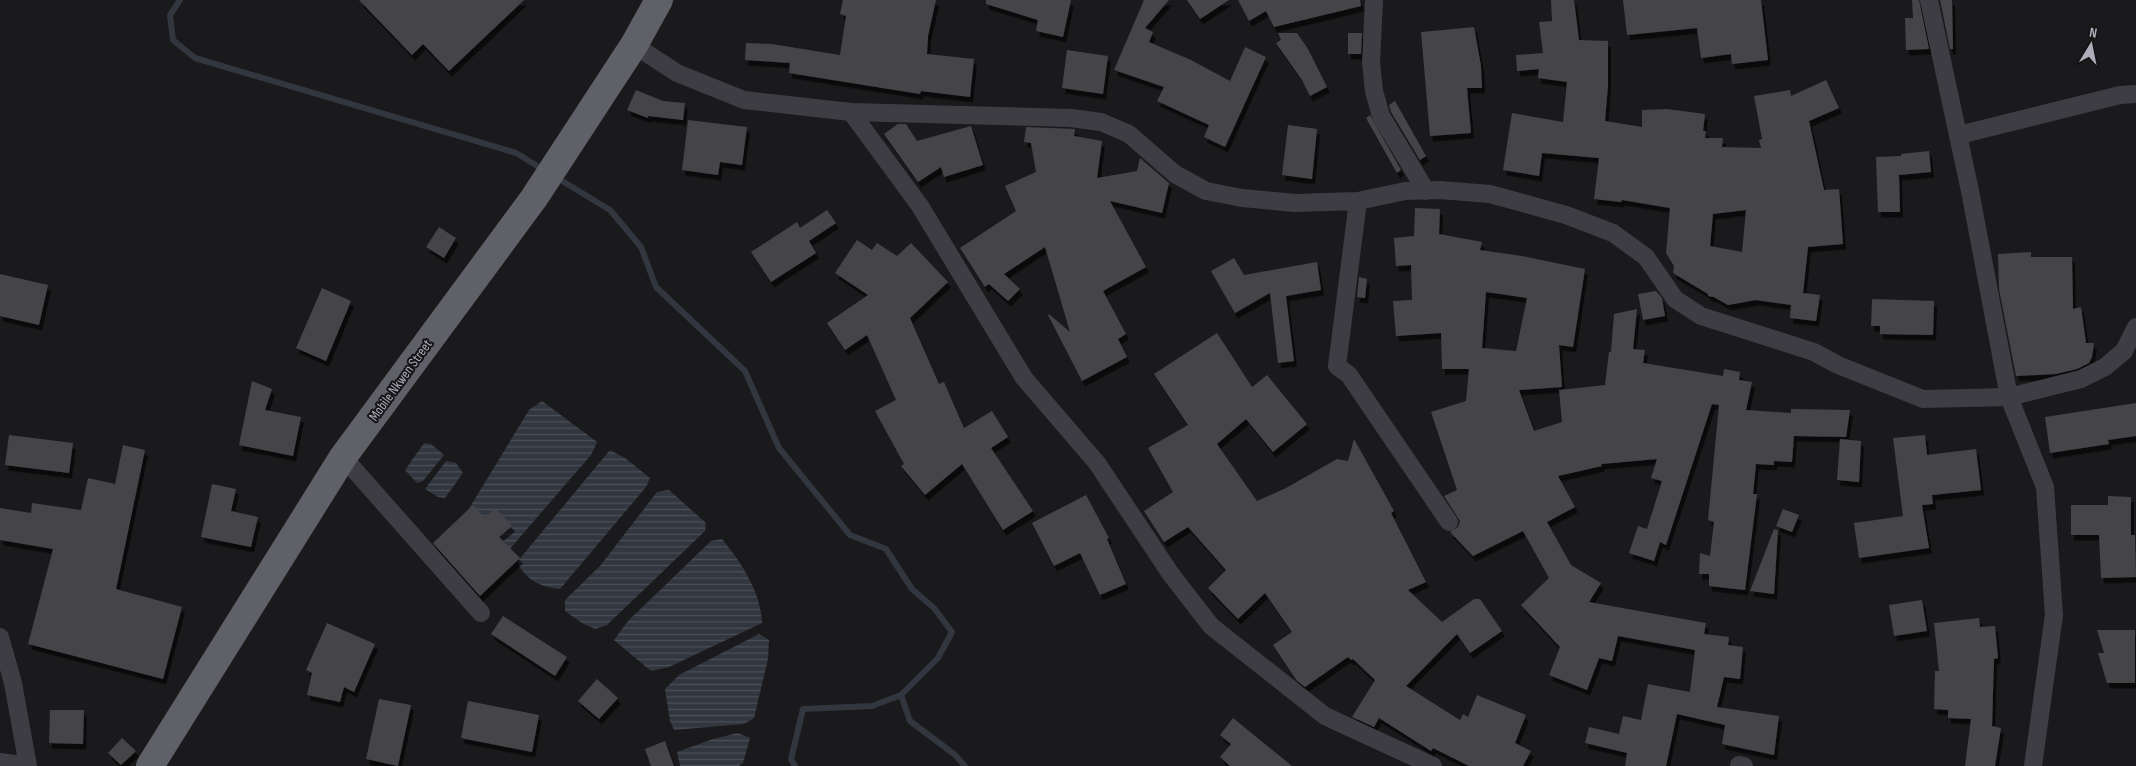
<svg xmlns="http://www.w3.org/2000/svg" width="2136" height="766" font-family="'Sofia Sans Condensed',sans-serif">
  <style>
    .water { fill: url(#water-rules) }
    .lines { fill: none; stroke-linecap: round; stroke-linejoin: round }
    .stream { stroke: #31363f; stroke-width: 6 }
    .building { fill: #454449; fill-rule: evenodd; filter: url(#shadow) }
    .minor { stroke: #3e3d43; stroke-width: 18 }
    .tertiary { stroke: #3e3d43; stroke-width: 22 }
    .trunk { stroke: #606068; stroke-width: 28 }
    .labels { text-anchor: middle; stroke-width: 4; stroke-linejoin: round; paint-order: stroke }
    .street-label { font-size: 14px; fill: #aeafba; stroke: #151517 }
  </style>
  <defs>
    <pattern id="water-rules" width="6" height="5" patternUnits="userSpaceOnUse" patternTransform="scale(1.25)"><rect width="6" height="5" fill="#31363f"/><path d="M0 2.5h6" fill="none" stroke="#4c5159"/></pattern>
    <filter id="shadow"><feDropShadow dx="3" dy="5.5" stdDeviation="0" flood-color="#0009"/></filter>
  </defs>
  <rect width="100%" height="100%" fill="#1a1a1c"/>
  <path class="water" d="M542,401L597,442L591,455L501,559L459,525L529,410Z
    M424,443L431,444L444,455L423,481L417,483L405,470Z
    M610,450L625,458L650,478L646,487L560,589C540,587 526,580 517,562Z
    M446,461L456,463L463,473L445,498L438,497L425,489Z
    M669,490L706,523L705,531L607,625L595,629L582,623L565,611V600L600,566L657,492Z
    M722,539C741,562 761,592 762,623L669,667L651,671L614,640L628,621L711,541Z
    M759,634L769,640L768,659L754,718L744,724L674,730L670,721L665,689L679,675Z
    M738,733L750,738L743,763L739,766H680L677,752L713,739Z"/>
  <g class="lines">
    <path class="stream" d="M180,0L170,15L173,40L195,58L516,153L544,170
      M554,176L610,210L641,247L656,287L745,371L779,448L850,535L886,549L912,589L934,608L952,632L938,658L901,695L910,721L954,754L965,766
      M795,766L791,759L803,709L872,706L901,695"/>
  </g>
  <path class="building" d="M359,0H524L449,71L423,44L412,55Z
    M843,0H936L928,36L927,54L974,59L970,97L921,91L920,94L789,73L790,63L745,60L746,43L772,44L840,55L846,16L840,14Z
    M986,0H1071L1063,37L1036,31L1038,20L986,4Z
    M1144,0H1169L1145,28L1153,32L1149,42L1191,60L1230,81L1245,47L1266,57L1225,147L1204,137L1209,125L1157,101L1164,87L1114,70Z
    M1187,0H1229L1200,19Z
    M1238,0H1360L1361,6L1274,27L1266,11L1249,21Z
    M1551,0H1574L1579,40L1608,41V85L1605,121L1642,127V110L1667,109L1705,114L1703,131H1706L1705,138H1723L1722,147L1761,148L1759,140L1762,139L1754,96L1790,90L1791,96L1826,80L1839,108L1809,121L1824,190L1839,189L1843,244L1808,247L1803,293L1820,295L1816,321L1790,318L1791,305L1756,300L1728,305L1714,297L1708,296V294L1673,273L1674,266L1666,253L1670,208L1622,200L1621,202L1594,199L1599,158L1542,153L1539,176L1503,170L1512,113L1563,122L1567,82L1538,78L1539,69L1517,71L1516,55L1543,53L1539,22L1552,21ZM1746,210L1742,252L1710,246L1713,214Z
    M1623,0H1761L1768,60L1732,64L1731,54L1701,58L1697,28L1627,35Z
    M1912,0H1919L1929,49L1906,50L1905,18H1913Z
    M1940,0H1952L1953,49H1950Z
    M1474,27L1481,66L1482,88H1467L1471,133L1430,136L1421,32Z
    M1278,33H1297L1308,49L1327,87L1310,96L1302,80L1276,43L1281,40Z
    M1348,33H1362L1361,54H1348Z
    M1067,50L1108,56L1103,94L1062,88Z
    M636,90L663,101L685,103L683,120L648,116V118L627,110Z
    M1395,101L1426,156L1420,160L1391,112L1389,105Z
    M1370,115L1401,170L1397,173L1366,118Z
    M688,120L747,127L742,165L720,162L718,175L682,170Z
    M898,124H906L917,141L971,126L983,165L944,177L941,167L918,182L884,134Z
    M1288,125L1317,129L1312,179L1282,175Z
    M1026,127L1075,129L1074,136L1102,141L1097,178L1137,171L1140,158L1169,183L1162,213L1110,201L1146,267L1103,291L1126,334L1118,339L1127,357L1082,381L1048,315L1049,314L1070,332L1045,247L1004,274L1020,289L1008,301L989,284L985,287L960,248L1016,211L1005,186L1036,172L1031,143L1024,142Z
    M1929,151L1931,172L1899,175L1900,212H1878L1876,157L1901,156V154Z
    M1415,208L1440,209L1439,234L1482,242L1480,250L1522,256L1585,269L1573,347L1559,345L1562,387L1519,390L1534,431L1562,422L1559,390L1605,385L1609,352H1611L1614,314L1637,309L1633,349L1645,350L1643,363L1723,376L1724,369L1740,372L1739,380L1752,382L1746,410L1791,413V409L1850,410L1846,437L1794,436L1792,462L1774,461V465L1756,464L1753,494H1757L1745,590L1709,586V574H1699L1700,553L1710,556L1714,522L1708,520L1719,405L1712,404L1666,545L1660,542L1654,561L1629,553L1638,526L1647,529L1662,481L1651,478L1657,459L1601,464L1602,466L1558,476L1575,507L1547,522L1571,565L1601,583L1589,602L1706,623L1704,634L1729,637L1728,645L1743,647L1740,679L1724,677L1717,707L1779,716L1774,755L1722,744L1725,725L1677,714L1666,766H1625L1627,753L1585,743L1589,727L1619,734L1623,716L1641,720L1648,684L1690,692L1695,650L1618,636L1612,661L1599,658L1587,690L1549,675L1560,647L1521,605L1549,578L1523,531L1473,556L1450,532L1458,527L1460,521L1444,496L1457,490L1431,412L1466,401L1469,369H1442L1441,333L1396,336L1393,301L1412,300L1411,265L1396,266L1394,238L1414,236ZM1486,292L1527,298L1516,351L1482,348Z
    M827,210L836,223L809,241L816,253L771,282L751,252L797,222L800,228Z
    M439,227L456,238L444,258L426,247Z
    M857,240L872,250L877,243L897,256L911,243L948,282L910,318L939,384L944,382L964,428L992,411L1008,437L991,448L1033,511L1003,530L962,464L925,495L901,466L904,464L875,411L896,400L867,335L845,350L827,323L868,295L835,273Z
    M2031,252V257H2072L2073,309L2081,307L2086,343H2094L2092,357L2089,363L2077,369L2056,374L2016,376L1999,289L1998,254Z
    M1234,258L1244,275L1317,262L1321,290L1286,296L1294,361L1278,363L1270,293L1235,313L1211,271Z
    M0,274L48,285L39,325L0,316Z
    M1359,277L1367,279L1365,298L1357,297Z
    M322,288L351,301L326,361L296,348Z
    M1656,291L1662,298L1665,316L1643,320L1638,294Z
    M1872,299L1934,301L1933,335L1880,334V326H1871Z
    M1217,333L1252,387L1267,375L1307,424L1273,452L1246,419L1217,444L1257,501L1286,488L1337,459L1348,461L1354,439L1394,511L1391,513L1426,582L1408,590L1442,622L1474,599H1480L1502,631L1470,653L1457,634L1406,686L1460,720L1463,714L1468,717L1477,695L1526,715L1515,743L1531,751L1523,766H1469L1433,748L1431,751L1379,718L1374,727L1352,717L1375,680L1353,659L1351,660L1348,657L1305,687L1297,681L1273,645L1292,632L1265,593L1238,619L1208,588L1226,570L1188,527L1164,542L1144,511L1173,492L1148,448L1188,425L1154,374Z
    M252,381L272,389L265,410L301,417L293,456L239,445Z
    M2136,403V436L2108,440L2109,444L2050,453L2045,417Z
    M9,435L73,443L69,473L5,465Z
    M1925,435L1927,455L1976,449L1981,490L1932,495L1933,504L1922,505L1929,548L1859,558L1854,523L1903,516L1893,438Z
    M1840,439L1861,441L1859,482L1837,480Z
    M123,445L145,450L116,589L182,607L163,679L28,644L53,549L0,540V508L31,513L32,503L81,510L88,478L115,484Z
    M212,484L236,489L231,511L258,517L251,547L201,537Z
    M1086,495L1109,538L1107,539L1126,584L1100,595L1080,553L1054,566L1032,523Z
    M2108,496L2131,497V535H2135L2136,577L2101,578L2099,535H2071V505H2108Z
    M473,505L485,518L495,508L512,526L499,537L520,558L480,596L433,543Z
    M1783,509L1799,515L1792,532L1776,526Z
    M1774,529L1778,530L1774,594L1750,591Z
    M1922,600L1927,631L1894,636L1889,605Z
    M503,616L567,657L555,676L491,634Z
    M1979,618L1980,627L1995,626L1998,658L1994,659L1992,726L2001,728L1995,766H1965L1971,719L1948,718V710L1934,709L1935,671H1939L1934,623Z
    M327,623L375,644L354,692L344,687L340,702L307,695L312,673L306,670Z
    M2097,630H2135V683H2107L2098,653H2104Z
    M597,679L618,698L599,719L578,701Z
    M379,699L411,705L398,766L366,759Z
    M468,701L539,715L532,752L461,738Z
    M50,710H84L83,744L49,743Z
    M1233,718L1292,766H1230L1220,757L1231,744L1220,735Z
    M122,738L136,751L121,765L108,753Z
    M665,741L674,766H651L645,749Z"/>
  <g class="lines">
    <path class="minor" d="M1374,0L1371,62L1374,91L1381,116L1426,191
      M1929,0L1970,191L2009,397L2045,487L2054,615L2033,766
      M634,45L677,73L744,100L851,112L1071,118L1101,122L1129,134L1175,174L1206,191L1242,198L1295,203L1358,201L1405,191L1440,190L1490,194L1566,215L1613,233L1646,257L1675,299L1701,316L1814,352L1838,365L1923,399L2009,397L2081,379L2105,367L2124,351L2136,327
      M851,112L920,206L1024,378L1097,463L1170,573L1211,626L1325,716L1433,766
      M1959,135L2120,95L2136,94
      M1358,201L1337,366L1349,375L1449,522
      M343,457L481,613
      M0,637L13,683L28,766
      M1739,765L1744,766"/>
    <path class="tertiary" d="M0,764L14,766"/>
    <path class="trunk" d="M150,766L343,457L534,198L634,45L659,0"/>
  </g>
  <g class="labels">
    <g class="street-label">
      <text transform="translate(400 380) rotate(-54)" y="5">Mobile Nkwen Street</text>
    </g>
  </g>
  <g transform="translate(2091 45) rotate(10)" stroke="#151517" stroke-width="4" paint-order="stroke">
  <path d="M0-4L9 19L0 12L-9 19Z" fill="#aeafba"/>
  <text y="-8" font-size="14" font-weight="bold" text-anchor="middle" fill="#aeafba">N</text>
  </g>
</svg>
